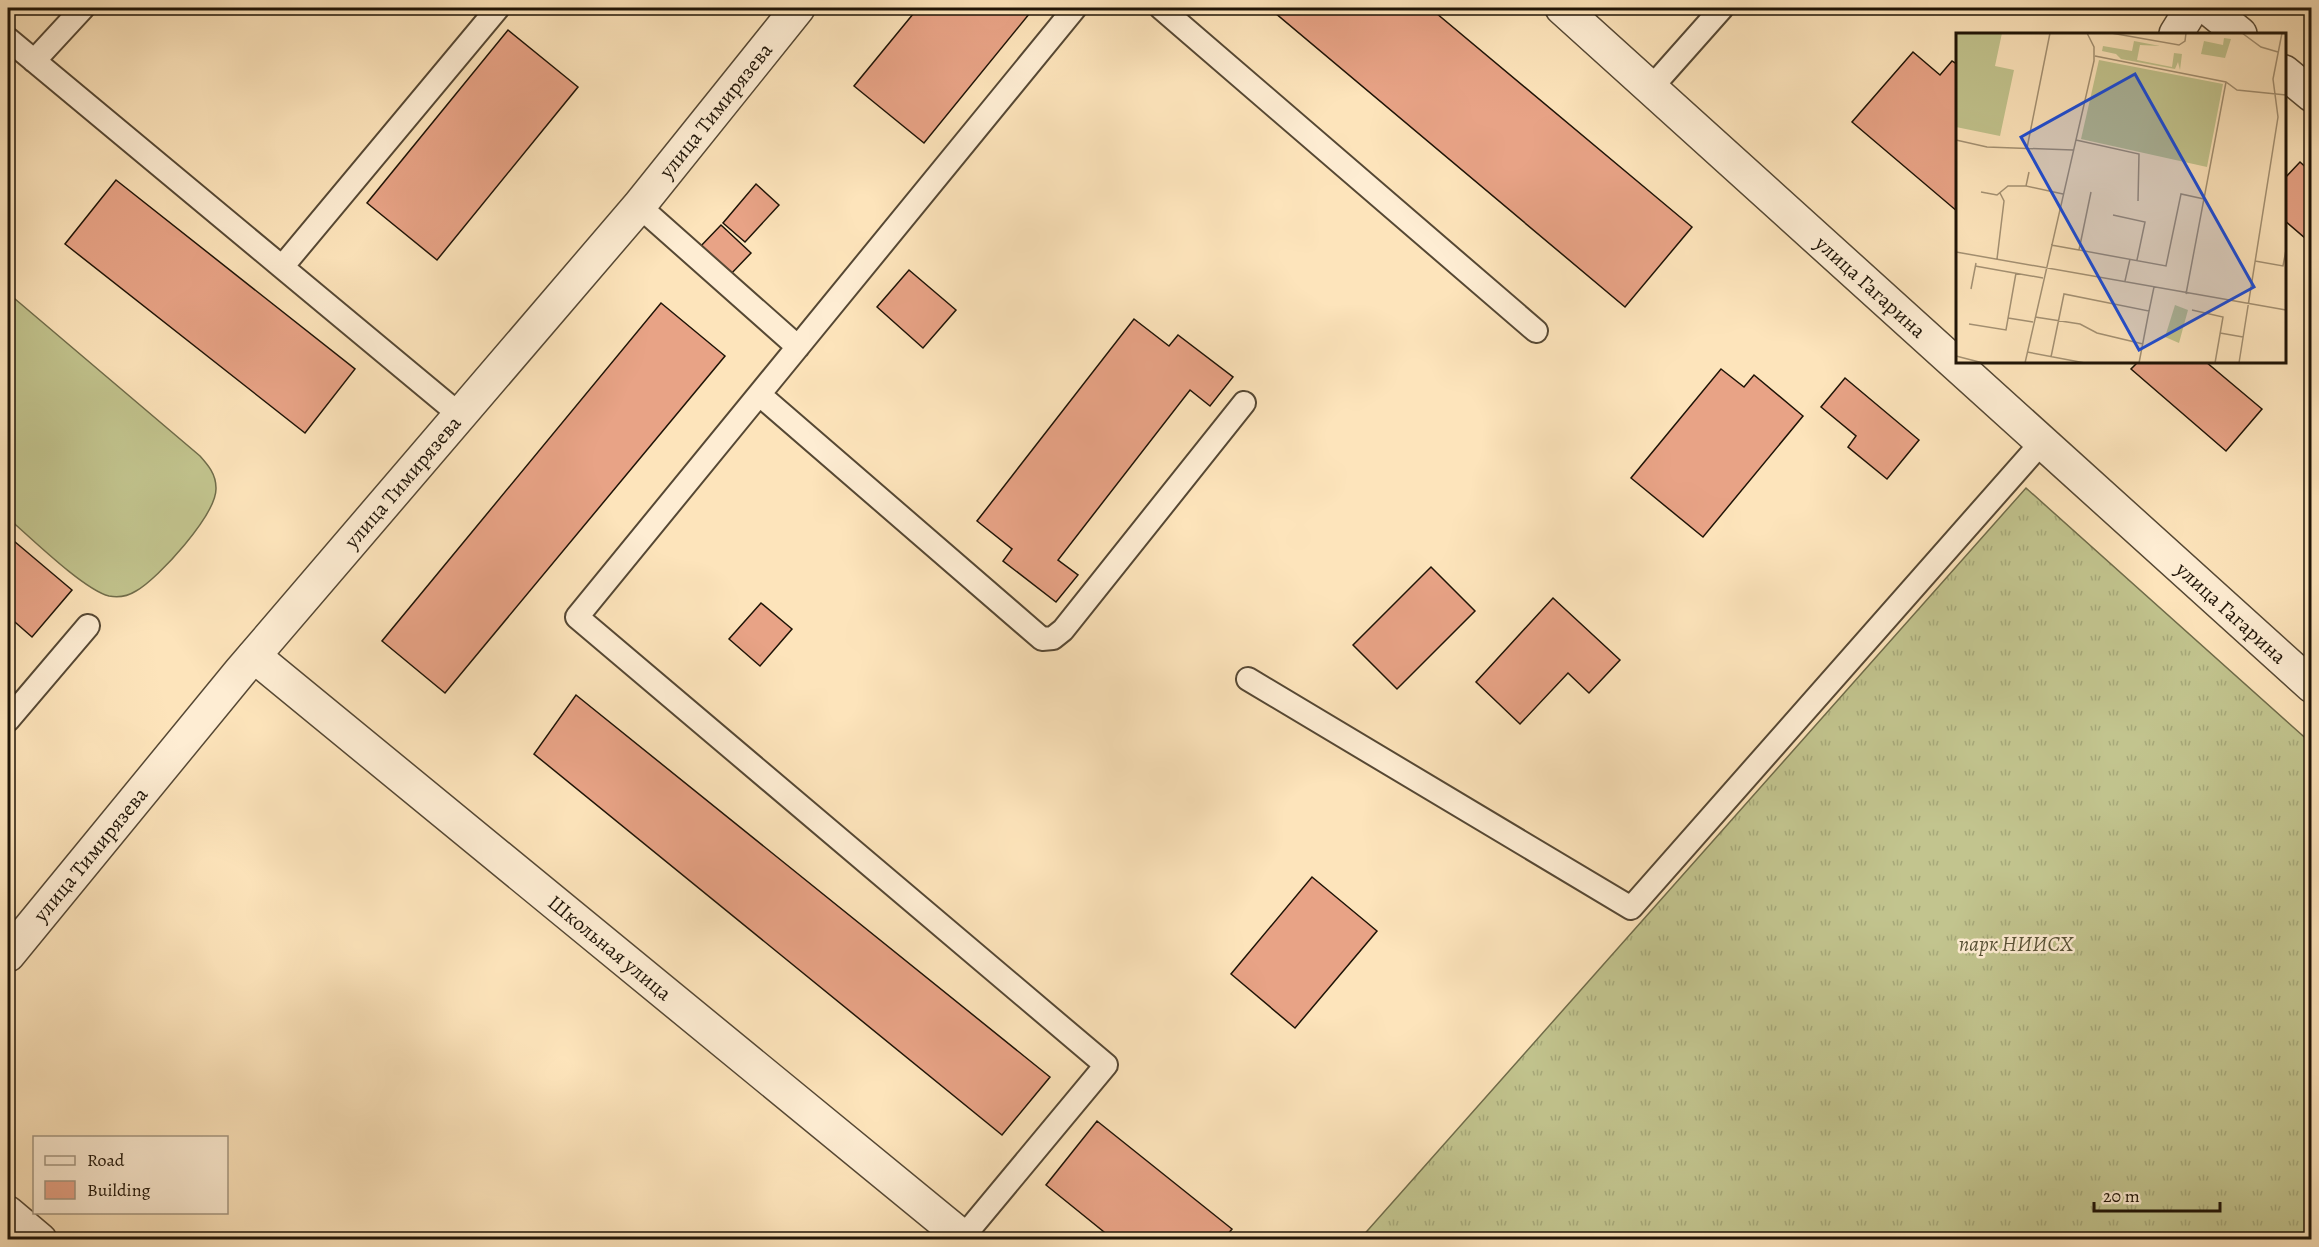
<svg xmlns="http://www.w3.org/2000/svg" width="2319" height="1247" font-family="Alegreya,serif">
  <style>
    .grass { fill: url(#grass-tufts); stroke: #706c4a; stroke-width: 1.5 }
    .garden { fill: #c2c48e; stroke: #706c4a; stroke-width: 1.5 }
    .building { fill: #e8a386; stroke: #1f1407; stroke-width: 1.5 }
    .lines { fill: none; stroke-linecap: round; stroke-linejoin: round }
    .service-casing { stroke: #564834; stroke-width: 26 }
    .minor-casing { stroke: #564834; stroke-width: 36 }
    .service { stroke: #feedd3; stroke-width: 22 }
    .minor { stroke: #feedd3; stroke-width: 33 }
    .labels { text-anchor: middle; stroke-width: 5; stroke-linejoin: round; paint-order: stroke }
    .street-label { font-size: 21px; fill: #1f1407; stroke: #feedd3 }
    .park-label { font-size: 21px; font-style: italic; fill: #585236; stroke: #feedd3 }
    .inset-road { fill: none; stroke: #a49173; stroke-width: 1.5 }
    .view { fill: #1d4ed8; fill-opacity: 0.15; stroke: #1d4ed8; stroke-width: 3 }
    .inset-edge { fill: none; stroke: #1f1407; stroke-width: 3 }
  </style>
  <defs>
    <pattern id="grass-tufts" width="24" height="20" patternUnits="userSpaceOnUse" patternTransform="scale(1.5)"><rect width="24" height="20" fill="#c2c48e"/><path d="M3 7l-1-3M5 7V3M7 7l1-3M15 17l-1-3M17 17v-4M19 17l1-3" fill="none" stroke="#a6a879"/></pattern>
  </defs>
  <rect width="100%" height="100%" fill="#fde4bb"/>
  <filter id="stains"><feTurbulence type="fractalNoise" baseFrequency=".00333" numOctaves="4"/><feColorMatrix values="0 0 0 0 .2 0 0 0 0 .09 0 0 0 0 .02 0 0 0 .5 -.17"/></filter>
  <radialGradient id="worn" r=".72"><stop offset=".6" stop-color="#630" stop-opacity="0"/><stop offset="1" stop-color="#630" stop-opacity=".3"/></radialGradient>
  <path class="grass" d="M2026,488L2311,743V1239H1360Z"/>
  <path class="garden" d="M8,293L200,456C208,465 216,474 216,488C217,514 158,579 136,591C128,596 119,598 109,596C84,590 30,537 8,518Z"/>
  <path class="building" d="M918,8H1034L924,143L854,86Z
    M1269,8H1430L1692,227L1625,307Z
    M508,30L578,87L437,260L367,203Z
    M1913,52L1940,75L1952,61L1958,65V212L1852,122Z
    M2300,162L2312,173V244L2284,220V179Z
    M116,180L355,369L305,433L65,244Z
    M756,184L779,205L745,242L723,223Z
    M721,225L751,253L729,276L699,248Z
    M909,270L956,310L923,348L877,307Z
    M661,303L725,356L445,693L382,641Z
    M1134,319L1169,346L1178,335L1233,377L1210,406L1190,390L1058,560L1078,575L1056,602L1003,561L1012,549L977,521Z
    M2138,362H2206L2262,409L2226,451L2131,369Z
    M1721,369L1744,387L1754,375L1803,416L1703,537L1631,478Z
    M1845,378L1919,440L1887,479L1848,447L1856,436L1821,407Z
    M8,536L72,590L32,637L8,616Z
    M1431,567L1475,611L1397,689L1353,645Z
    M1553,598L1620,660L1589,693L1568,673L1520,724L1476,682Z
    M761,603L792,629L760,666L729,639Z
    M576,695L1050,1077L1002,1135L534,754Z
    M1312,877L1377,931L1295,1028L1231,974Z
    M1097,1121L1232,1229L1223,1240H1114L1046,1185Z"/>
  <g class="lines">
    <g class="service-casing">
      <path id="service" d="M1161,8L1536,331
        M8,39L282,267L498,8
        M34,61L83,8
        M1651,88L1722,8
        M639,206L798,347
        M282,267L460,415
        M760,395L1042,639L1053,638L1063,630L1244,403
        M1248,679L1631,908L2042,442
        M8,720L88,626
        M963,1237L1106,1065L577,617L1075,8"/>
    </g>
    <g class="minor-casing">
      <g id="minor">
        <path id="s1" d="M1562,8L2312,686"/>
        <path d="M2208,8L2240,34"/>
        <path d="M2176,34L2192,8"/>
        <path d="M2284,72L2312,95"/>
        <path id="s2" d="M254,656L966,1240"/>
        <path id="s3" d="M8,955L240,672L639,206L798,8"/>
        <path d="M8,1213L40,1240"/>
      </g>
    </g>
    <use href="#service" class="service"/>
    <use href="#minor" class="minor"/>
  </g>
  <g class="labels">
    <g class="street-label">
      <text dy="7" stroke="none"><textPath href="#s3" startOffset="1102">улица Тимирязева</textPath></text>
      <text dy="7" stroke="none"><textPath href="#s1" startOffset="416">улица Гагарина</textPath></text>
      <text dy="7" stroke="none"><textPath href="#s3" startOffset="616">улица Тимирязева</textPath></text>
      <text dy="7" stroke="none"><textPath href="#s1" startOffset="902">улица Гагарина</textPath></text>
      <text dy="7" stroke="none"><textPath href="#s3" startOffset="130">улица Тимирязева</textPath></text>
      <text dy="7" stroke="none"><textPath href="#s2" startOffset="460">Школьная улица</textPath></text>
    </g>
    <g class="park-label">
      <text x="2016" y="951">парк НИИСХ</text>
    </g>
  </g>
  <g transform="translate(1956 33)">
    <rect width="330" height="330" fill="#fde4bb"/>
    <path d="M178,8L204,13L184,12L181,27L216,34L218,20L226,21L224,37L222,29L219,36L165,26L160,21L146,18L147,13L176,18ZM143,27L267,51L251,134L125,106Z" fill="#c2c48e"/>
    <path d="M0,0H46L39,33L58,37L44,103L0,94ZM268,5L275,6L269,25L245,21L248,8L267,12ZM219,272L232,277L223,310L209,304Z" fill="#c2c48e"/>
    <path class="inset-road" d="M155,0L223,12L229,8L230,0M286,0L305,14L322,19M139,23L270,49L281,57L330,62M0,107L31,114L117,117M120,107L183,121L182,168M71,115L94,0M73,139L70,153L107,161M25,159L41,162L52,153H70M135,159L123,217L210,233L225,161L248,166M157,182L189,189L181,227M95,212L123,217M0,219L330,277M41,226L48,168L44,160M299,228L327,233L330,217M19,233L87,245M169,248L174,226M15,256L20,230M230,261L270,49M236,277L267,284L259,330M193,278L198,254M79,284L124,291L141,300L187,311M52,285L77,289M13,291L50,297L60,240M264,300L287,304M71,319L129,330M0,323L27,330M95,324L108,261L193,278L183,330M69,330L138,28V14L131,0M283,330L322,84L317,46L326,0"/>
    <path class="view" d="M179,41L298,254L183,317L65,104Z"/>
    <rect width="330" height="330" class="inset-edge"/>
  </g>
  <rect width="2319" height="1247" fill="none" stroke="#fde4bb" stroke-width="30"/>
  <rect x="9" y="9" width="2301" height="1229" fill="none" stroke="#1f1407" stroke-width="3"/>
  <rect x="15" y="15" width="2289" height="1217" fill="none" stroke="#1f1407" stroke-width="1.5"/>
  <rect x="33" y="1136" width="195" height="78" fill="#feedd3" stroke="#a59681" stroke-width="1.5"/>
  <rect x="45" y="1156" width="30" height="9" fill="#feedd3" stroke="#a59681" stroke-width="1.5"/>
  <text x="87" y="1166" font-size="18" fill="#1f1407">Road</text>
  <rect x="45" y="1181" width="30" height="18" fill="#e8a386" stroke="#a59681" stroke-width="1.5"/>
  <text x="87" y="1196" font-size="18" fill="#1f1407">Building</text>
  <path d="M2094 1202v9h126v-9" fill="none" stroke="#1f1407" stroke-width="3"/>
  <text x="2103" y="1202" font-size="18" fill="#1f1407" stroke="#feedd3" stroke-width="4.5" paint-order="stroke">20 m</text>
  <rect width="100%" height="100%" filter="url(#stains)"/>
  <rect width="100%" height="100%" fill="url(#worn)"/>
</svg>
